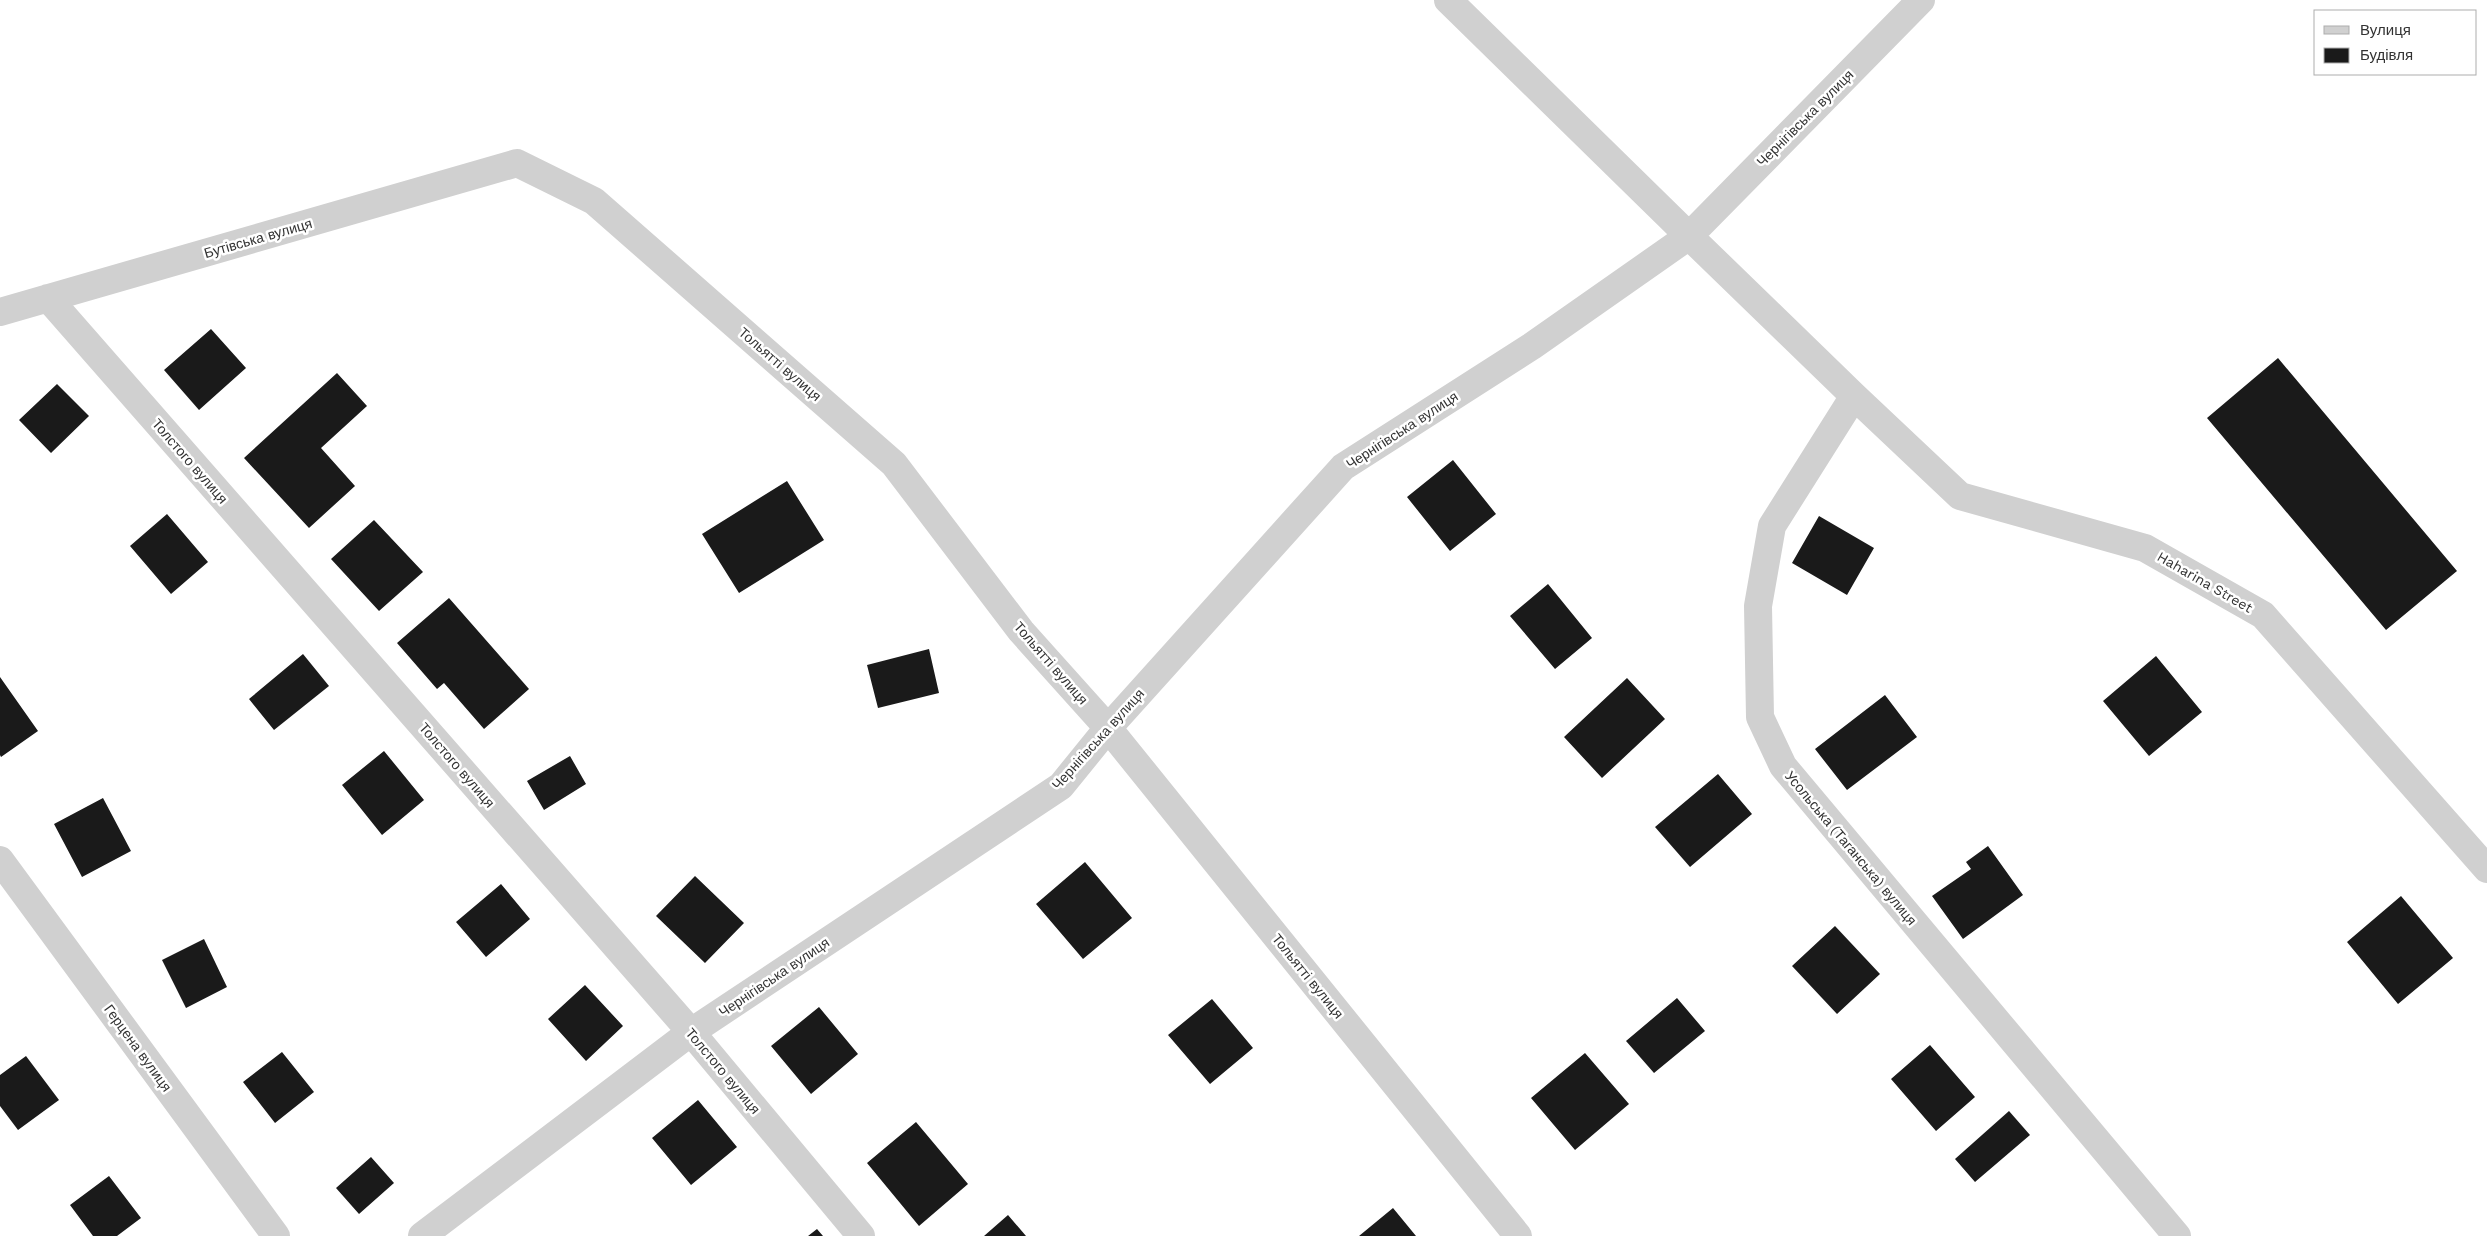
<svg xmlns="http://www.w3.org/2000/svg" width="2487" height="1236" font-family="'Work Sans',sans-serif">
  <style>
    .building { fill: #1a1a1a }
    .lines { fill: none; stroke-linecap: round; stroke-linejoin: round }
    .minor { stroke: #d0d0d0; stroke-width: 28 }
    .labels { text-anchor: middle; stroke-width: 5; stroke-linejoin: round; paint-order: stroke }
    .street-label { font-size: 14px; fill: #333; stroke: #fff }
  </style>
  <rect width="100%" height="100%" fill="#fff"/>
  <path class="building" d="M211,329L246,368L199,410L164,370Z
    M2278,358L2457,571L2386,630L2207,418Z
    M337,373L367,406L321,448L355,486L309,528L244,458Z
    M57,384L89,416L51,453L19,420Z
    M1453,460L1496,514L1450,551L1407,497Z
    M787,481L824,540L739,593L702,534Z
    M167,514L208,562L171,594L130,546Z
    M1819,516L1874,548L1847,595L1792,563Z
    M374,520L423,572L379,611L331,559Z
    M1548,584L1592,638L1555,669L1510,616Z
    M449,598L529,689L484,729L444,683L437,689L397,643Z
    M929,649L939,693L878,708L867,665Z
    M303,654L329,686L274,730L249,699Z
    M2156,656L2202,712L2149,756L2103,701Z
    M0,677L38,731L1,757L0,755Z
    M1627,678L1665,719L1602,778L1564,737Z
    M1885,695L1917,737L1847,790L1815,749Z
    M384,751L424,800L382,835L342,785Z
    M570,756L586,784L544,810L527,781Z
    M1718,774L1752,814L1690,867L1655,827Z
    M103,798L131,851L82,877L54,824Z
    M1988,846L2023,895L1963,939L1932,896L1971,869L1966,862Z
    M1085,862L1132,918L1083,959L1036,904Z
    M695,876L744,923L705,963L656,916Z
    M501,884L530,919L486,957L456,922Z
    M2401,896L2453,958L2398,1004L2347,942Z
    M1835,926L1880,974L1837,1014L1792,966Z
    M204,939L227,987L186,1008L162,960Z
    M585,985L623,1026L586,1061L548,1019Z
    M1677,998L1705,1031L1654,1073L1626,1041Z
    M1212,999L1253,1048L1210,1084L1168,1035Z
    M819,1007L858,1054L811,1094L771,1046Z
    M1930,1045L1975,1097L1936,1131L1891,1079Z
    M282,1052L314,1092L275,1123L243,1082Z
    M1585,1053L1629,1104L1575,1150L1531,1098Z
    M26,1056L59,1100L18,1130L0,1106V1075Z
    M698,1100L737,1147L691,1185L652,1138Z
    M2009,1111L2030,1135L1975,1182L1955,1159Z
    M916,1122L968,1184L919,1226L867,1163Z
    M371,1157L394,1183L359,1214L336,1188Z
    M109,1176L141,1218L117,1236H93L70,1205Z
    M1393,1208L1416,1236H1359Z
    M1008,1215L1026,1236H984Z
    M817,1229L823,1236H808Z"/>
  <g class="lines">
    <path class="minor" d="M1448,0L1689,236L1921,0
      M48,298L691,1032L861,1236
      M0,312L517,163L594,201L894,464L1021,631L1108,728L1518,1236
      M1854,396L1772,526L1758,606L1760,717L1783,766L2177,1236
      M0,860L276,1236
      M422,1236L691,1032L1061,786L1108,728L1343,467L1532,346L1689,236L1854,396L1960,496L2145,548L2263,615L2487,869"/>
  </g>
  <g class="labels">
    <g class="street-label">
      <text transform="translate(1805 118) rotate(-45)" y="5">Чернігівська вулиця</text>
      <text transform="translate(258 238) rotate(-16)" y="5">Бутівська вулиця</text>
      <text transform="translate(780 364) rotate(41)" y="5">Тольятті вулиця</text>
      <text transform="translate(1402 430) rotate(-33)" y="5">Чернігівська вулиця</text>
      <text transform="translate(190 461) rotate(49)" y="5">Толстого вулиця</text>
      <text transform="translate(2205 582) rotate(30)" y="5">Haharina Street</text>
      <text transform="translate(1051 663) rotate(49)" y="5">Тольятті вулиця</text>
      <text transform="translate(1098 739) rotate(-48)" y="5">Чернігівська вулиця</text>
      <text transform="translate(457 765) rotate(49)" y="5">Толстого вулиця</text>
      <text transform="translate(1851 848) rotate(50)" y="5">Усольська (Таганська) вулиця</text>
      <text transform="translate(1308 976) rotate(51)" y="5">Тольятті вулиця</text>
      <text transform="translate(774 977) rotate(-34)" y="5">Чернігівська вулиця</text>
      <text transform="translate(138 1048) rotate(54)" y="5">Герцена вулиця</text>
      <text transform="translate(723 1071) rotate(50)" y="5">Толстого вулиця</text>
    </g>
  </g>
  <rect x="2314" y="10" width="162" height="65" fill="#ffffff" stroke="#adadad"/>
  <rect x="2324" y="26" width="25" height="8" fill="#d0d0d0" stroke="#adadad"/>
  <text x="2360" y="35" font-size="15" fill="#333333">Вулиця</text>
  <rect x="2324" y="48" width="25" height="15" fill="#1a1a1a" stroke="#adadad"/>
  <text x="2360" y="60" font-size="15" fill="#333333">Будівля</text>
</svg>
